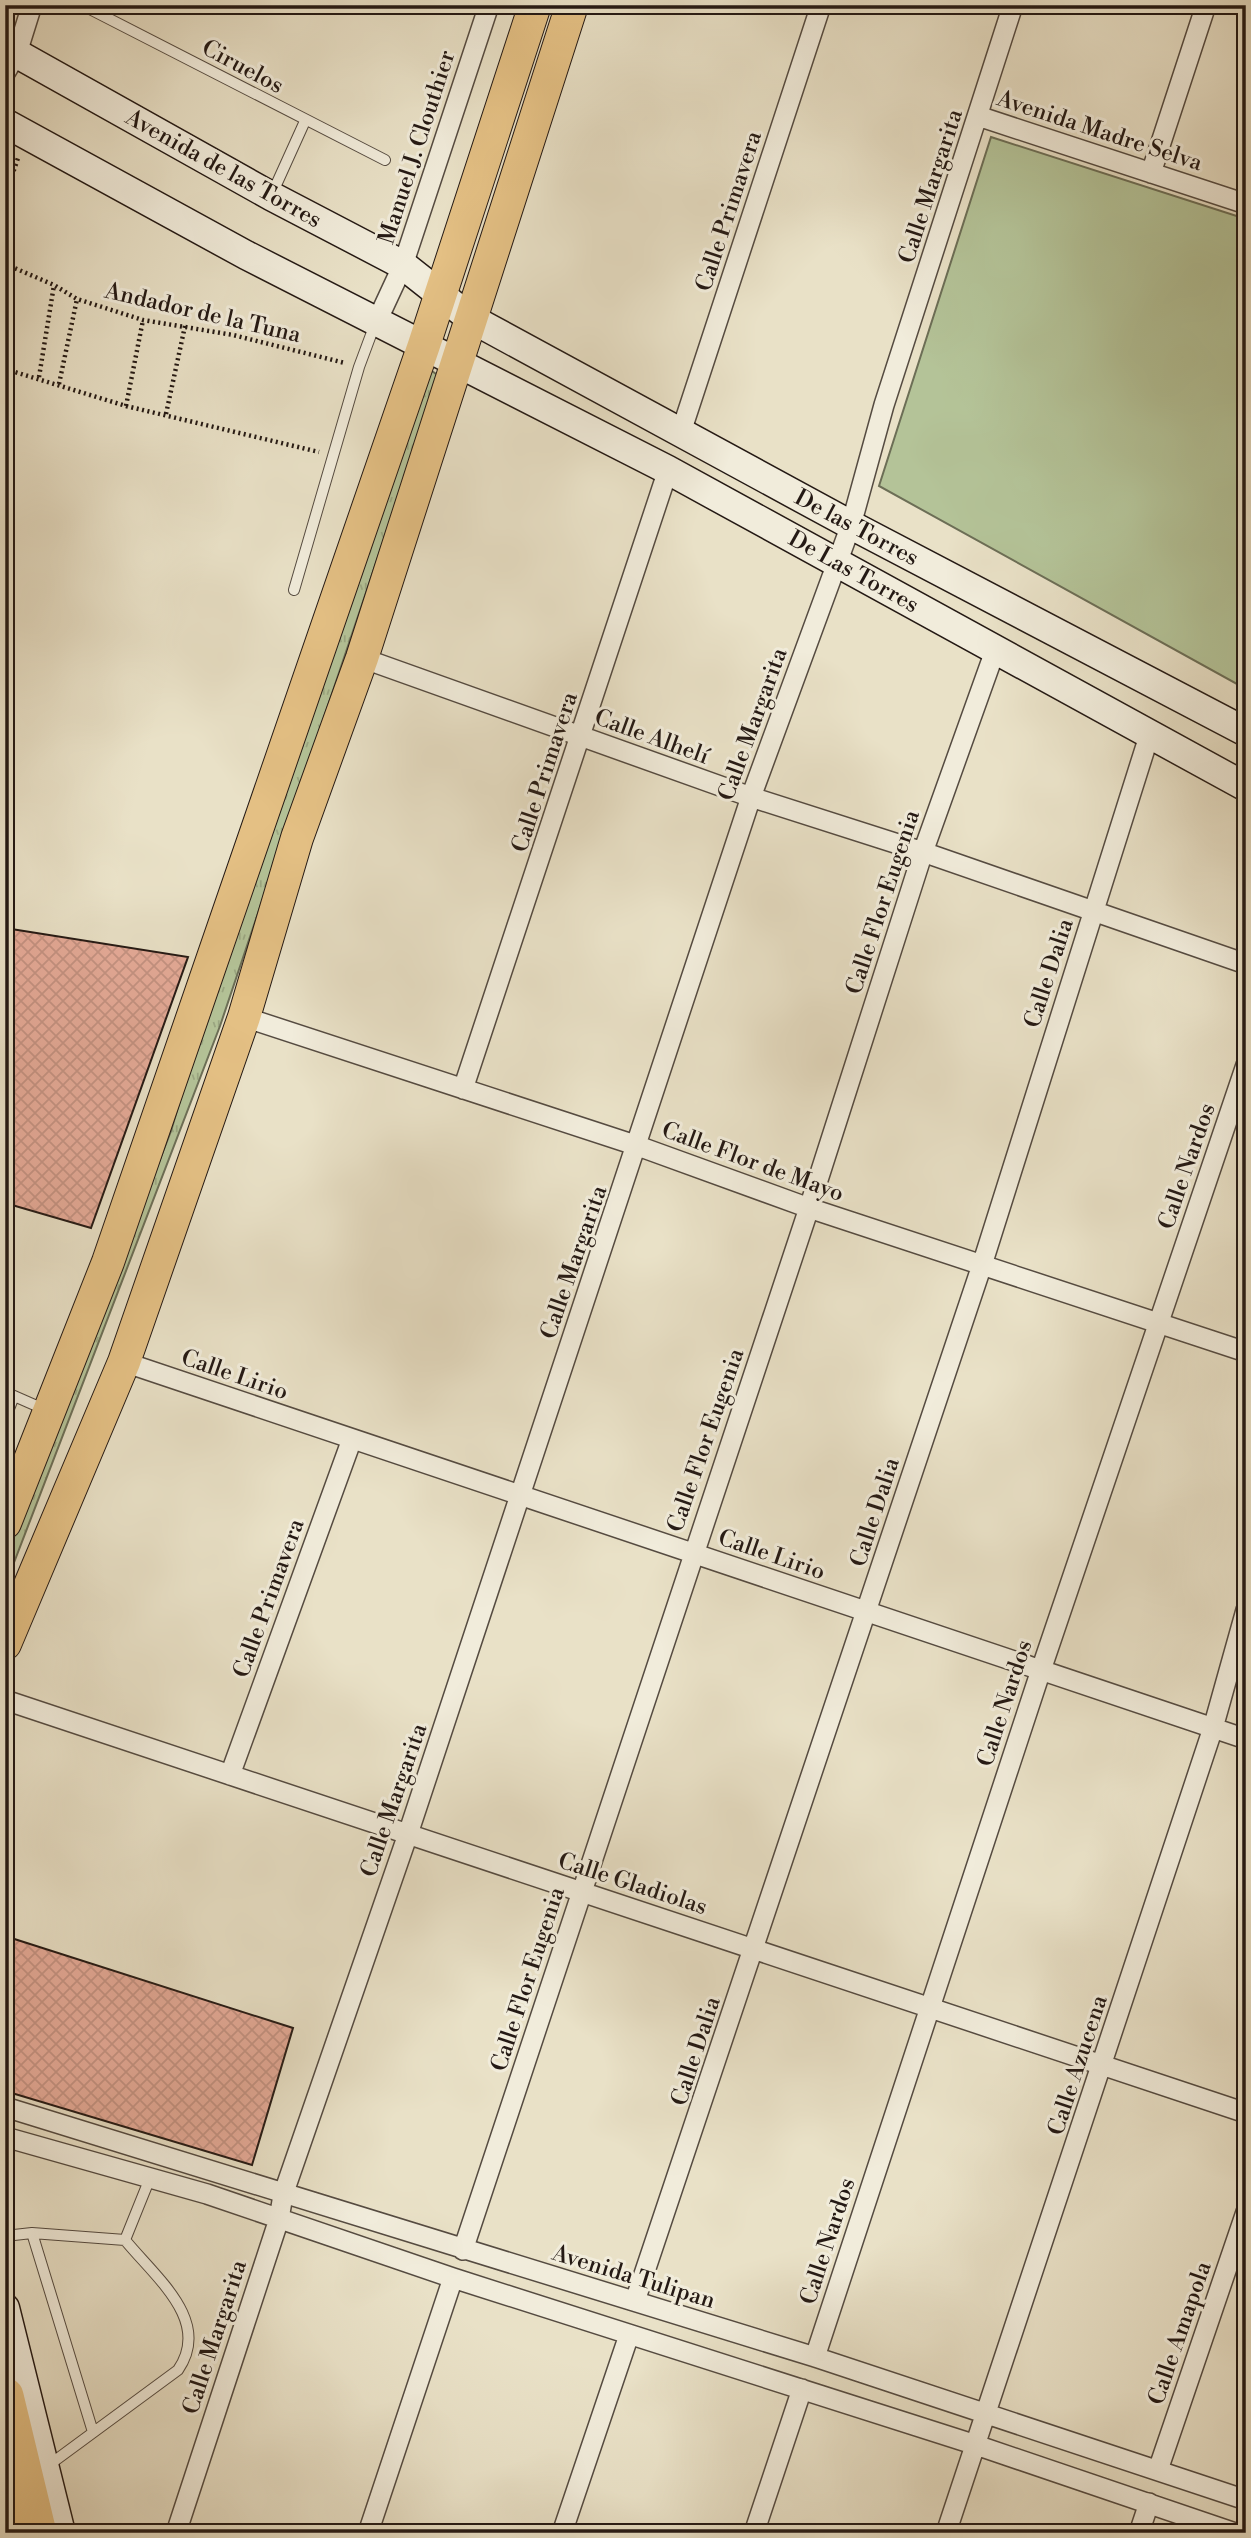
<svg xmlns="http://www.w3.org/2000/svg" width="1251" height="2538" font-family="'Libre Bodoni',serif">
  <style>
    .park { fill: url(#park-tufts); stroke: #6c6e56; stroke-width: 2 }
    .pitch { fill: #b4c398; stroke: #6c6e56; stroke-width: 2 }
    .building { fill: url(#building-cross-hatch); stroke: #241914; stroke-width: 2 }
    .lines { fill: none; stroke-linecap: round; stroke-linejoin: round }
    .lane-casing { stroke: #554b41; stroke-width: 12 }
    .street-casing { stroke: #554b41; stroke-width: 22 }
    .secondary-casing { stroke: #241914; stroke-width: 31 }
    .primary-casing { stroke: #241914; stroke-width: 34 }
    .highway-casing { stroke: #241914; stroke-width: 39 }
    .path { stroke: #241914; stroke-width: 4.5; stroke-dasharray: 2 3.5; stroke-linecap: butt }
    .lane { stroke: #f1ecdb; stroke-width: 10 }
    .street { stroke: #f1ecdb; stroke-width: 19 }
    .secondary { stroke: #f1ecdb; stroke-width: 28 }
    .primary { stroke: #e4c084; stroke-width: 32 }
    .highway { stroke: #e4c084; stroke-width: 37 }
    .labels { text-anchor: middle; stroke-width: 6; stroke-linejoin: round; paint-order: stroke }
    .street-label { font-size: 23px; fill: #241914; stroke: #f1ecdb }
  </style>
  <defs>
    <pattern id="park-tufts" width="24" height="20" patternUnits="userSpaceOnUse" patternTransform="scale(1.75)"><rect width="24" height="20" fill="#b4c398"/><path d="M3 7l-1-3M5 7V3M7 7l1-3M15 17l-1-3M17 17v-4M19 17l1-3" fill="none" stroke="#9ba782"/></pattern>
    <pattern id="building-cross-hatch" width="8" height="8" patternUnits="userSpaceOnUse" patternTransform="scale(1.75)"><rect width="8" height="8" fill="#e6ab99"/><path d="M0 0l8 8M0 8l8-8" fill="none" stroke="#c59383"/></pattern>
  </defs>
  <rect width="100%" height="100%" fill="#e9e1c7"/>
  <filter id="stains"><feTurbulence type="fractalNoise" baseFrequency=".00286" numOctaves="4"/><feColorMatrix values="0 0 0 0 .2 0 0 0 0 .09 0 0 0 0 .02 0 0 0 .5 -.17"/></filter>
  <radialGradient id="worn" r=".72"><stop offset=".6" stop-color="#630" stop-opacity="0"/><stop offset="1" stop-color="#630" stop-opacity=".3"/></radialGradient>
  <path class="park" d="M426,367L439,376L220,1026L5,1586V1558L171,1131L203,1023Z"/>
  <path class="pitch" d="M991,137L1246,219V689L879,486Z"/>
  <path class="building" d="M5,928L188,957L91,1228L5,1203Z
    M5,1936L293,2028L252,2165L5,2091Z"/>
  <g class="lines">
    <g class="lane-casing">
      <path id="lane" d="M82,5L385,160
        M272,194L305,121
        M294,590L359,367L375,324
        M5,1392L46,1410
        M5,1419L14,1396
        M32,2233L93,2432
        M5,2236L32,2233L125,2240C156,2278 212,2321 178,2370L49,2465
        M125,2240L150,2178"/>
    </g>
    <g class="street-casing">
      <path id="street" d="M5,73L17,53L32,5
        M978,116L1246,204
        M1151,173L1206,5
        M377,321L403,265L489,5
        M681,432L821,5
        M362,658L751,797L923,852L1246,964
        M244,1017L638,1146L809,1208L1246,1352
        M463,1089L668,470
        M124,1362L1246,1739
        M5,1700L1246,2113
        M230,1775L352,1439
        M5,2107L815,2357L1246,2500
        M5,2137L207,2194L453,2278L976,2445L1235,2533
        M463,2250L809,1208L923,852L996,648
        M635,2301L982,1265L1149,736
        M815,2357L1041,1670L1246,1065
        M1158,2470L1246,2212
        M176,2533L279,2219L283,2195L408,1834L751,797L851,525L884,405L1013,5
        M368,2533L453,2278
        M562,2533L629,2335
        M754,2533L802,2389
        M946,2533L1213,1728L1246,1610
        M1139,2533L1149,2503"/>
    </g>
    <g class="secondary-casing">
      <path id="secondary" d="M5,47L271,196L403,265L470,318L851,525L1246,732
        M5,123L246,255L668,470L1246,787
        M5,2308L61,2533"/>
    </g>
    <g class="primary-casing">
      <path id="primary" d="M5,1523L108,1262L424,345L535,5
        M5,1644L124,1362L244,1017L297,838L362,658L572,5"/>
    </g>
    <g class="highway-casing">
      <path id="highway" d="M5,2396L38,2533
        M5,2527L7,2533"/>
    </g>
    <path class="path" d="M5,197L18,158
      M5,264L54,285L77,299L143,320L233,335L345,363
      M5,369L126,406L319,452
      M39,377L54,285
      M59,384L77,299
      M126,406L143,320
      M166,414L185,326"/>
    <use href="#lane" class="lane"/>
    <use href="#street" class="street"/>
    <use href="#secondary" class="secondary"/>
    <use href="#primary" class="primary"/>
    <use href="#highway" class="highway"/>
  </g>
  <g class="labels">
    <g class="street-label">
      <text transform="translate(243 66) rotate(28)" y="8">Ciruelos</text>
      <text transform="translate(1100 130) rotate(18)" y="8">Avenida Madre Selva</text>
      <text transform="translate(416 147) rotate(-72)" y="8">Manuel J. Clouthier</text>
      <text transform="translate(224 168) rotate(29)" y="8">Avenida de las Torres</text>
      <text transform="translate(930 186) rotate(-72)" y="8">Calle Margarita</text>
      <text transform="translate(728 211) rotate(-72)" y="8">Calle Primavera</text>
      <text transform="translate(203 312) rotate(13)" y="8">Andador de la Tuna</text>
      <text transform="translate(857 527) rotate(28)" y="8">De las Torres</text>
      <text transform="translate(854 571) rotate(29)" y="8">De Las Torres</text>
      <text transform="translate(752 724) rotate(-70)" y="8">Calle Margarita</text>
      <text transform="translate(652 736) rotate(20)" y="8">Calle Alhelí</text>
      <text transform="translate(544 772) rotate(-72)" y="8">Calle Primavera</text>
      <text transform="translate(882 902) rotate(-72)" y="8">Calle Flor Eugenia</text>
      <text transform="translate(1048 973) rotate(-72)" y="8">Calle Dalia</text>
      <text transform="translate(753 1161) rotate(20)" y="8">Calle Flor de Mayo</text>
      <text transform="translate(1186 1166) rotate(-71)" y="8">Calle Nardos</text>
      <text transform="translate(573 1262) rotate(-71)" y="8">Calle Margarita</text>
      <text transform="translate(235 1374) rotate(19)" y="8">Calle Lirio</text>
      <text transform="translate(705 1440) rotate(-71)" y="8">Calle Flor Eugenia</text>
      <text transform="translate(874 1512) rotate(-72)" y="8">Calle Dalia</text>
      <text transform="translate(772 1554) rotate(19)" y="8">Calle Lirio</text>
      <text transform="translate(268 1598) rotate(-70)" y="8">Calle Primavera</text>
      <text transform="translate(1004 1703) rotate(-72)" y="8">Calle Nardos</text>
      <text transform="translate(393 1800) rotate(-71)" y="8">Calle Margarita</text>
      <text transform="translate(633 1883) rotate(18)" y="8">Calle Gladiolas</text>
      <text transform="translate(527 1979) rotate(-72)" y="8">Calle Flor Eugenia</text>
      <text transform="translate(695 2051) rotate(-72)" y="8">Calle Dalia</text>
      <text transform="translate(1077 2065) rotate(-72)" y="8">Calle Azucena</text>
      <text transform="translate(827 2241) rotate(-72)" y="8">Calle Nardos</text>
      <text transform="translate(634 2276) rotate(17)" y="8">Avenida Tulipan</text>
      <text transform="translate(1179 2333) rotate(-71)" y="8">Calle Amapola</text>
      <text transform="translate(214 2337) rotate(-72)" y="8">Calle Margarita</text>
    </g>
  </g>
  <rect width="1251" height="2538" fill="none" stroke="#e9e1c7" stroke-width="28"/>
  <rect x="7" y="7" width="1237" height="2524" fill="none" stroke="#241914" stroke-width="3.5"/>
  <rect x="14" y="14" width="1223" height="2510" fill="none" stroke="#241914" stroke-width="2"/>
  <rect width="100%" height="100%" filter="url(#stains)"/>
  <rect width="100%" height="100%" fill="url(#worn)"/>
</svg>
